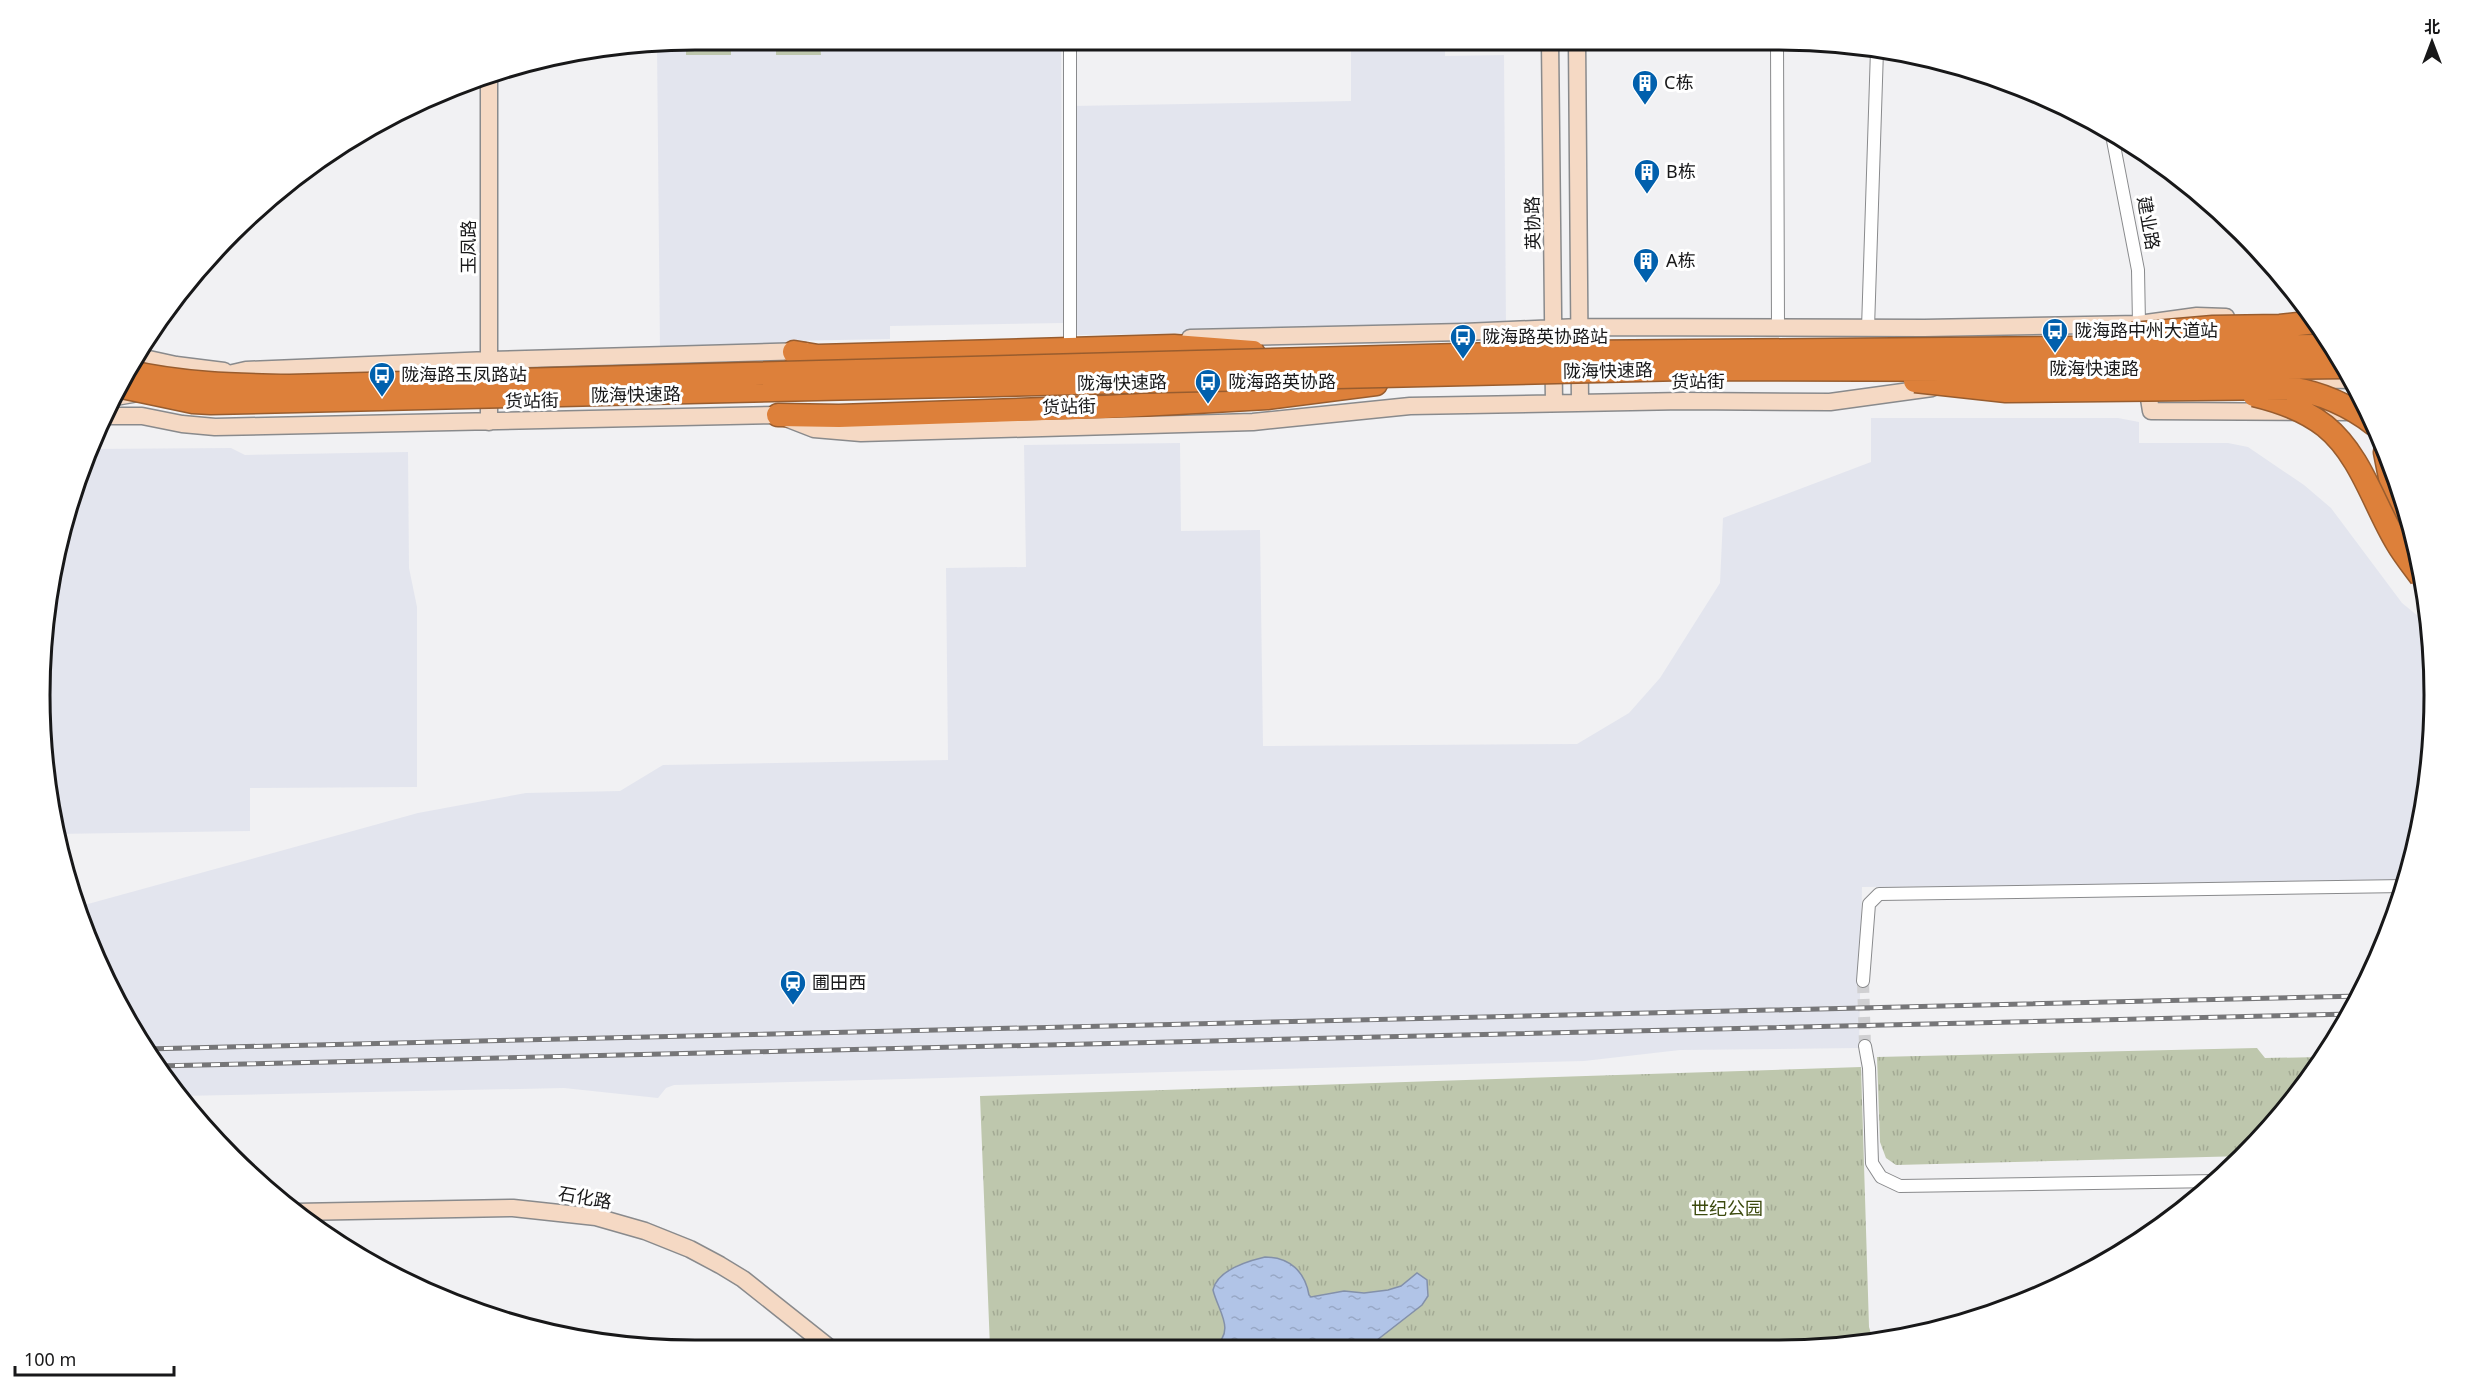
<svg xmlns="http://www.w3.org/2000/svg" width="2474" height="1390" font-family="'Noto Sans','Noto Sans SC',sans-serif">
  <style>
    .built { fill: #e3e5ee }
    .park { fill: url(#park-tufts) }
    .pitch { fill: #bec7ad }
    .water { fill: url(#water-ripples); stroke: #8390a9; stroke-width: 1.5 }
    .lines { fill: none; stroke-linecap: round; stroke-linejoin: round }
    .street-tunnel { stroke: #d0d0d2; stroke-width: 12; stroke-dasharray: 12 6; stroke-linecap: butt }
    .street-casing { stroke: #898a8c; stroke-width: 14 }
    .secondary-casing { stroke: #898a8c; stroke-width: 19 }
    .highway-casing { stroke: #985c2e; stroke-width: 25 }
    .street { stroke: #fff; stroke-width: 12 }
    .secondary { stroke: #f5d9c4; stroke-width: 16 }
    .highway { stroke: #dd803a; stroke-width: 22 }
    .rail-casing { stroke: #767678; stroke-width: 5 }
    .rail { stroke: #fff; stroke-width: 3; stroke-dasharray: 9; stroke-linecap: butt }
    .highway-bridge-casing { stroke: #985c2e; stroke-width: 25; stroke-linecap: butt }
    .highway-bridge { stroke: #dd803a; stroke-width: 22 }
    .labels { text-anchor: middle; stroke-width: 6; stroke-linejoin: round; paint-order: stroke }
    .poi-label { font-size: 18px; fill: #181819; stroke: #fff; text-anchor: start }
    .street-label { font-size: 18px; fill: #181819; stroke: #fff }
    .park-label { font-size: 18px; fill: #3c4a0e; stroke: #fff }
    .rim { fill: none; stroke: #181819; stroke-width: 3 }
  </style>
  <defs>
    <pattern id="park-tufts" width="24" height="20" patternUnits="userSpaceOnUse" patternTransform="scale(1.5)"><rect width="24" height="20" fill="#bec7ad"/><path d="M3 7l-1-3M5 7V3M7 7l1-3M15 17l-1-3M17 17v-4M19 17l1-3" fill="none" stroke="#a3aa94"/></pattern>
    <pattern id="water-ripples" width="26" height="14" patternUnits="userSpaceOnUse" patternTransform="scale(1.5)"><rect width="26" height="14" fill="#b1c4e7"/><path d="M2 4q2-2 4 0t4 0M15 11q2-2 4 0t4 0" fill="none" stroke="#98a8c6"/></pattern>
  </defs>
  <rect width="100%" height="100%" fill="#f1f1f3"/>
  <path class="built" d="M1351,42H1381L1445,51V56L1504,55L1506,329L1075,335L1071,106L1351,101Z
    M1061,43L1063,323L890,326V339L787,341V350L660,352L657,45Z
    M1871,418H2118L2139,422V443H2228L2248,447L2304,485L2331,508L2402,603L2429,625L2434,652L2429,781L2406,882L1862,887L1859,1048L1680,1050L1584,1061L674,1085L666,1088L658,1098L564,1088L179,1096L127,1023L89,946L77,907L418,813L526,793L620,791L663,765L948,760L946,568L1026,567L1024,445L1180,443L1181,531L1260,530L1263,746L1577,744L1629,713L1660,678L1720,583L1723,518L1871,462Z
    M231,448L245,455L408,452L409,568L417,607V787L250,788V831L55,834L40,738L45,610L61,525L90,449Z"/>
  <path class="park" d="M2257,1048L2265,1058L2321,1057L2245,1156L1896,1165L1886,1158L1880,1142L1877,1057Z
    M1861,1067L1869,1327L1874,1343L1864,1345L990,1348L980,1096Z"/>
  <path class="pitch" d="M686,44H731V55H686Z
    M776,44H820L821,55H776Z"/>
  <path class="water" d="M1265,1257C1290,1257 1305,1272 1309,1295L1311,1297L1344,1291L1364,1293L1388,1290L1401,1286L1417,1273L1427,1280L1428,1296L1422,1305L1368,1347L1213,1348C1237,1331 1218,1311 1213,1290C1217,1270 1248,1261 1265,1257Z"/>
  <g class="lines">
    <path class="street-tunnel" d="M1863,981L1865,1046"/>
    <g class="street-casing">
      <path id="street" d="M1777,41L1778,327
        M1070,43V340
        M2111,130L2138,270L2139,324
        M1868,328L1877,50
        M1863,981L1869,904L1879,894L2405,886
        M1865,1046L1869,1068L1872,1163L1881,1177L1900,1186L2216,1181"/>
    </g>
    <g class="secondary-casing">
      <path id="secondary" d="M1550,41L1554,403
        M1577,41L1580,403
        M489,73V422
        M2283,335H2324
        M1190,338L1464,332L1580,327L1924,328L2139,324L2197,316L2226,317
        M135,356L176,365L224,371
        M211,378L246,370L489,360L805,351
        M2284,379L2352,380
        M2146,380L2151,411L2354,412
        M110,398L138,393
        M102,416H142L182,424L215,427L778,415L814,429L861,433L1253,422L1410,406L1684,401L1830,402L1932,388
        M296,1212L513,1208L596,1217L645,1231L690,1249L720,1265L743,1279L831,1349"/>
    </g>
    <g class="highway-casing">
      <path id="highway" d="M794,352L818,356L1174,346L1253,352
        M778,415L839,416L1105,407L1267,398L1376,384
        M2385,452L2393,493L2415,540"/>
    </g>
    <use href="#street" class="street"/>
    <use href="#secondary" class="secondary"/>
    <use href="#highway" class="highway"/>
    <g class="rail-casing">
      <path id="rail" d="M146,1049L2359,996
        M157,1066L2351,1014"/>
    </g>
    <use href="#rail" class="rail"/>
    <g class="highway-bridge-casing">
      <path id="highway-bridge" d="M2132,334L2213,327L2280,326L2316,322
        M126,371C181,384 234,385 290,386L1573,352L2331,346
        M1915,381L2006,391L2290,388C2322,393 2349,405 2375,425
        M117,386L193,402L211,403L1684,369L2066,370L2344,367
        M2254,395C2279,401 2305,410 2325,426C2361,455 2374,505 2397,543C2404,555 2413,566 2421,577"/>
    </g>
    <use href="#highway-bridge" class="highway-bridge"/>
  </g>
  <defs>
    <g id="building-pin" transform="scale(1.35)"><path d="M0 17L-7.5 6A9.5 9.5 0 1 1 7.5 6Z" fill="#0160ad" stroke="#fff"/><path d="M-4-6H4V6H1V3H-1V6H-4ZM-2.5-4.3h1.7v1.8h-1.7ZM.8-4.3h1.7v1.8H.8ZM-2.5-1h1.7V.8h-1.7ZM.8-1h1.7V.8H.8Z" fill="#fff"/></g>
    <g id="bus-pin" transform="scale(1.35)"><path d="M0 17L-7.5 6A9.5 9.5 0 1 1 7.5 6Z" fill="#0160ad" stroke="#fff"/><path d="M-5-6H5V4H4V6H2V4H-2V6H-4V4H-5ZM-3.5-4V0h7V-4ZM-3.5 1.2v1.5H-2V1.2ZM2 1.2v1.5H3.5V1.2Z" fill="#fff"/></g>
    <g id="station-pin" transform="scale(1.35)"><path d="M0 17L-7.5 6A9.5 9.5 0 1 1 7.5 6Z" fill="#0160ad" stroke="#fff"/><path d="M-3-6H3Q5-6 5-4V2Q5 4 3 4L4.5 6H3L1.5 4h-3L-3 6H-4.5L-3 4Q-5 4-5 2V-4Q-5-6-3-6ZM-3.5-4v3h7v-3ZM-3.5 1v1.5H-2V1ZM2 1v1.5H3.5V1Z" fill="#fff"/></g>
  </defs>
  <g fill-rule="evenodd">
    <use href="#building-pin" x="1645" y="83"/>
    <use href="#building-pin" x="1647" y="172"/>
    <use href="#building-pin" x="1646" y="261"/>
    <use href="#bus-pin" x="2055" y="331"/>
    <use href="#bus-pin" x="1463" y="337"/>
    <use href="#bus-pin" x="382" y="375"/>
    <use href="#bus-pin" x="1208" y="382"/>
    <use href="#station-pin" x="793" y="983"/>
  </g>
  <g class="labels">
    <g class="poi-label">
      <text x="1664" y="89">C栋</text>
      <text x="1666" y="178">B栋</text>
      <text x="1666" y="267">A栋</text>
      <text x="2074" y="337">陇海路中州大道站</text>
      <text x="1482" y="343">陇海路英协路站</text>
      <text x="401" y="381">陇海路玉凤路站</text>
      <text x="1228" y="388">陇海路英协路</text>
      <text x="812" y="989">圃田西</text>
    </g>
    <g class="street-label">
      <text transform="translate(1533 223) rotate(-91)" y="6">英协路</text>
      <text transform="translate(2148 223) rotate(80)" y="6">建业路</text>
      <text transform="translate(469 247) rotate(-90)" y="6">玉凤路</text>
      <text x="2094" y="375">陇海快速路</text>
      <text transform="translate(1608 371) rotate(-1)" y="6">陇海快速路</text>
      <text x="1698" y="388">货站街</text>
      <text transform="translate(1122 383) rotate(-1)" y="6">陇海快速路</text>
      <text transform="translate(636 395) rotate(-1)" y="6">陇海快速路</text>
      <text transform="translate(532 401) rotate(-1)" y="6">货站街</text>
      <text transform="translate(1069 407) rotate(-2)" y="6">货站街</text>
      <text transform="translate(585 1198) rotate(10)" y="6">石化路</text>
    </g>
    <g class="park-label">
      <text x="1727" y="1215">世纪公园</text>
    </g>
  </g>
  <path d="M0 0H2474V1390H0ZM695 50H1779A645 645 0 0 1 2424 695V695A645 645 0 0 1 1779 1340H695A645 645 0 0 1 50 695V695A645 645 0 0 1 695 50Z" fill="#fff" fill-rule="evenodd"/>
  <path class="rim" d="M695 50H1779A645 645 0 0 1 2424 695V695A645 645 0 0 1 1779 1340H695A645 645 0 0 1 50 695V695A645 645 0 0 1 695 50Z"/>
  <g transform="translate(2432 42)" stroke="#ffffff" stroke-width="4.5" paint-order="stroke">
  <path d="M0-4.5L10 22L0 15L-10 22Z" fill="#181819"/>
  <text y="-9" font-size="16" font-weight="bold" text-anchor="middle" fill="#181819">北</text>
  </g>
  <path d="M15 1366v9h159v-9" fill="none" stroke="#181819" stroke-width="3"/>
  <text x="24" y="1366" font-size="18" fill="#181819" stroke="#ffffff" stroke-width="4.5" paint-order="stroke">100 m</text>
</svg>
